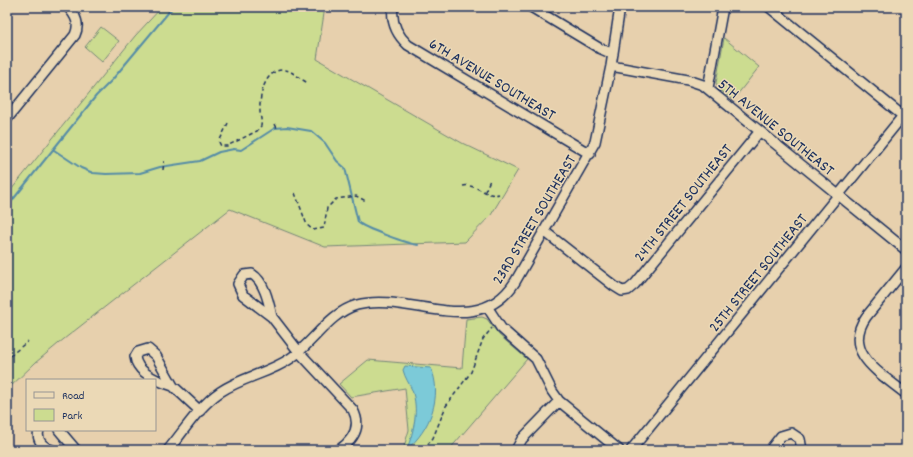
<svg xmlns="http://www.w3.org/2000/svg" width="913" height="457" font-family="Dekko,sans-serif">
  <style>
    .green { fill: #ccdc90; stroke: #748677 }
    .water { fill: #7bcad8; stroke: #558ca7 }
    .lines { fill: none; stroke-linecap: round; stroke-linejoin: round }
    .stream { stroke: #558ca7; stroke-width: 2 }
    .minor-casing { stroke: #1b2f5e; stroke-width: 12 }
    .path { stroke: #1b2f5e; stroke-width: 1.5; stroke-dasharray: 4 3; stroke-linecap: butt }
    .minor { stroke: #ebd9b6; stroke-width: 9 }
    .labels { text-anchor: middle; stroke-width: 3; stroke-linejoin: round; paint-order: stroke }
    .street-label { font-size: 16px; fill: #1b2f5e; stroke: #ebd9b6 }
  </style>
  <rect width="100%" height="100%" fill="#e7d0ad"/>
  <filter id="ink" filterUnits="userSpaceOnUse"><feTurbulence type="fractalNoise" baseFrequency=".025" numOctaves="2"/><feDisplacementMap in="SourceGraphic" scale="8" xChannelSelector="R" yChannelSelector="G"/><feConvolveMatrix kernelMatrix="1 2 1 2 8 2 1 2 1" color-interpolation-filters="sRGB"/></filter>
  <g filter="url(#ink)">
    <path class="green" d="M162,7H325L317,59L462,143L518,170L491,215L465,242L325,247L230,209L64,339L35,363L7,390V195L135,36Z
      M101,27L119,41L102,62L85,47Z
      M724,38L759,67L733,100L720,90L716,83Z
      M482,317L487,319L499,335L527,359L449,450H403L409,430L405,388L351,397L339,384L368,360L462,368L466,319Z"/>
    <path class="water" d="M405,366L431,368C443,396 430,430 407,449C414,430 419,410 412,390C409,383 405,378 403,370Z"/>
    <g class="lines">
      <path class="stream" d="M54,150L81,168L93,173L106,174L140,173L160,167L200,161L219,152L234,149L241,150L275,128L287,127L311,131L325,143L337,161L345,168L358,222C363,228 409,244 418,245
        M7,207L96,96L112,80L173,7"/>
      <g class="minor-casing">
        <path id="minor" d="M393,7C391,22 397,35 408,45L590,154
          M531,7L599,48L613,54
          M769,7L903,116
          M611,66L688,80L703,85L906,250
          M708,88L723,7
          M7,119L75,35C80,24 76,16 68,7
          M544,231L614,286L622,291L628,290L635,284L760,131
          M906,268L866,317C841,353 882,374 906,394
          M488,308L501,328L536,359L552,391L559,401L619,450
          M272,317C269,304 265,282 252,274L244,275L238,284L243,295L272,317L299,352L353,410C362,427 353,440 339,450
          M173,386C160,382 137,373 135,357L138,352L148,349L156,356L173,386L200,411
          M39,430C36,440 43,447 52,450
          M59,430L76,450
          M168,450C184,431 199,406 220,392C242,377 270,373 291,358C314,342 329,313 357,305C410,291 477,341 515,282L595,142L611,66L620,7
          M516,450L522,439L559,401
          M631,450L906,112
          M770,450L781,436L791,433L800,439L802,450"/>
      </g>
      <path class="path" d="M228,123L219,142L221,146H227L257,131L261,126C262,120 260,116 260,111C259,96 265,68 285,70C294,71 301,81 309,83
        M275,124L278,130
        M163,170L164,161
        M463,186C476,183 487,198 499,194
        M485,191L490,180
        M295,193L307,225L313,230L324,228L327,208L336,199L356,196L366,201
        M10,356L28,341
        M423,450L433,438L446,406L471,372L483,339L492,328"/>
      <use href="#minor" class="minor"/>
    </g>
  </g>
  <g class="labels">
    <g class="street-label">
      <text transform="translate(493 78) rotate(31)" y="6">6TH AVENUE SOUTHEAST</text>
      <text transform="translate(777 126) rotate(39)" y="6">5TH AVENUE SOUTHEAST</text>
      <text transform="translate(682 202) rotate(-51)" y="6">24TH STREET SOUTHEAST</text>
      <text transform="translate(533 219) rotate(-59)" y="6">23RD STREET SOUTHEAST</text>
      <text transform="translate(757 272) rotate(-51)" y="6">25TH STREET SOUTHEAST</text>
    </g>
  </g>
  <rect width="913" height="457" fill="none" stroke="#ebd9b6" stroke-width="24"/>
  <rect x="12" y="12" width="889" height="433" fill="none" stroke="#1b2f5e" stroke-width="1.5" filter="url(#ink)"/>
  <rect x="26" y="379" width="130" height="52" fill="#ebd9b6" stroke="#989593"/>
  <rect x="34" y="392" width="20" height="6" fill="#ebd9b6" stroke="#989593"/>
  <text x="62" y="399" font-size="12" fill="#1b2f5e">Road</text>
  <rect x="34" y="409" width="20" height="12" fill="#ccdc90" stroke="#989593"/>
  <text x="62" y="419" font-size="12" fill="#1b2f5e">Park</text>
</svg>
